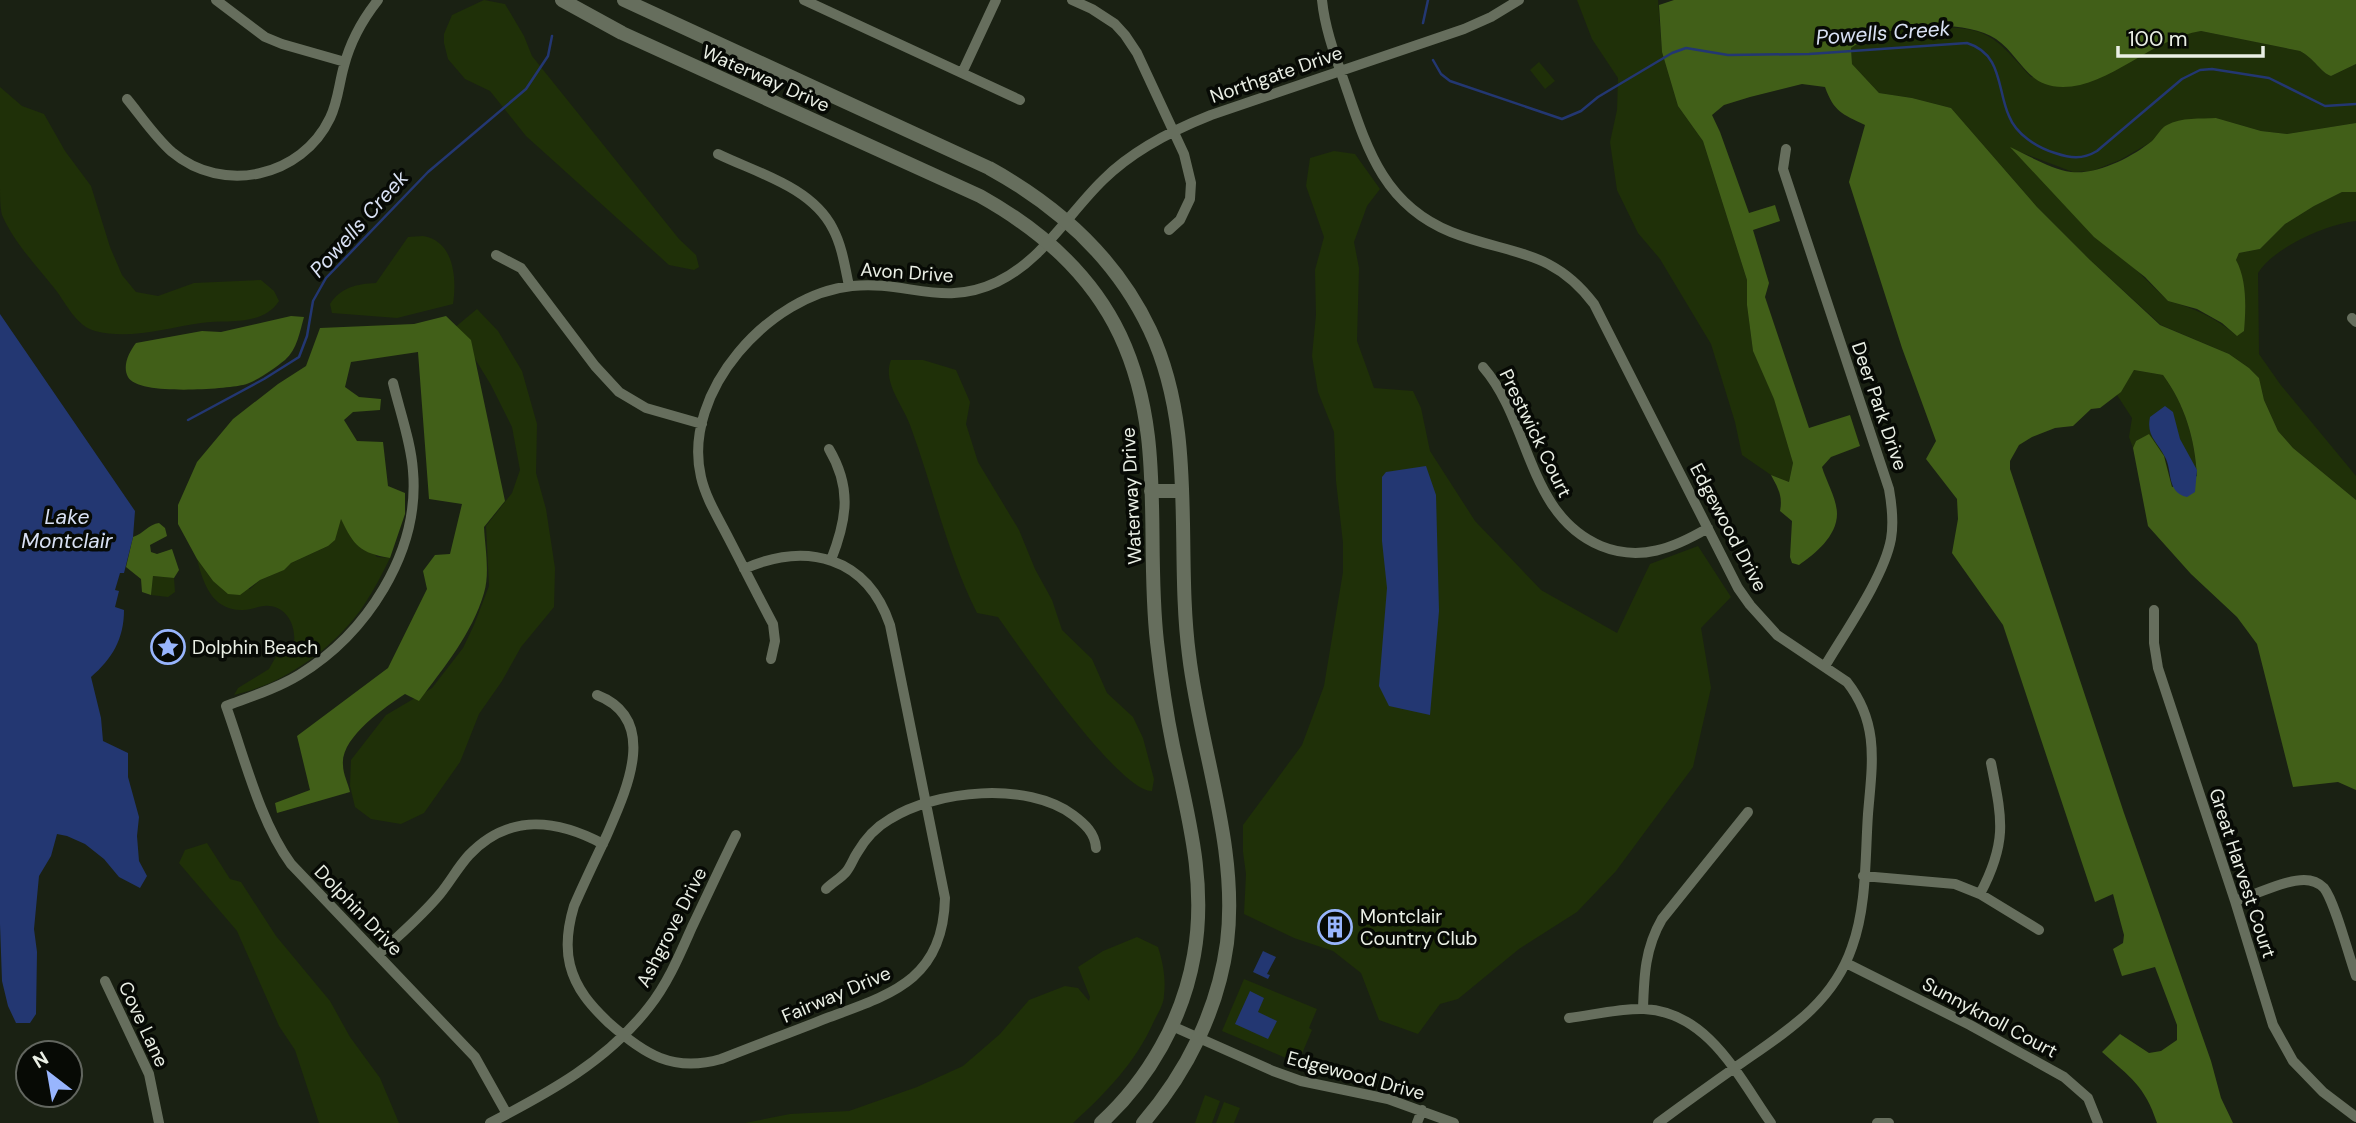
<svg xmlns="http://www.w3.org/2000/svg" width="2356" height="1123" font-family="'DM Sans',sans-serif">
  <style>
    .green { fill: #1f3008 }
    .forest { fill: #415f18 }
    .water { fill: #233772 }
    .lines { fill: none; stroke-linecap: round; stroke-linejoin: round }
    .stream { stroke: #233772; stroke-width: 2.5 }
    .minor { stroke: #666e5d; stroke-width: 10 }
    .secondary { stroke: #666e5d; stroke-width: 14 }
    .labels { text-anchor: middle; stroke-width: 7; stroke-linejoin: round; paint-order: stroke }
    .street-label { font-size: 19px; fill: #eaefe5; stroke: #070a05 }
    .poi-label { font-size: 19px; fill: #eaefe5; stroke: #070a05; text-anchor: start }
    .water-label { font-size: 21px; font-style: italic; fill: #d9e1f4; stroke: #070a05 }
  </style>
  <rect width="100%" height="100%" fill="#1a2113"/>
  <path class="green" d="M484,0L505,4L524,36L532,56L679,239L696,255L699,267L694,270L669,265L526,136L490,91L465,79L448,59L444,43V34L452,15Z
    M1577,0H1658L1662,52L1678,106L1703,141L1747,280V305L1753,351L1774,398L1793,463L1789,482L1771,475L1742,455L1735,422L1711,344L1660,259L1638,233L1617,190L1610,142L1617,110L1618,78L1592,39Z
    M1926,27C1987,27 1991,32 2031,77L2096,79L2169,40L2185,33L2201,31L2300,51C2314,58 2321,73 2331,76L2356,64V123L2287,134L2261,131L2216,118L2167,125L2151,142L2120,160L2092,171L2073,172L2012,149L2168,301C2195,308 2216,318 2237,336L2236,260L2239,253L2260,249L2285,224L2314,206L2342,192H2356V221C2327,224 2273,248 2258,273L2259,354L2280,384L2356,476V500L2293,448L2278,431L2264,400L2259,378L2249,368L2229,354L2161,325L2090,260L2037,207L1951,108L1912,98L1879,93L1852,64L1851,47C1873,32 1900,30 1926,27Z
    M1539,62L1555,81L1545,89L1530,70Z
    M0,87L22,106L44,114L65,151L91,186L110,247L122,275L136,292L158,296L194,283L261,280L274,291L279,301C262,327 227,319 201,323C166,328 130,340 95,331C76,326 66,303 55,289C37,266 14,243 2,215C0,207 0,193 0,184C0,152 0,120 0,87Z
    M1334,151L1355,154L1380,189L1367,206L1354,242L1359,268L1357,341L1374,388L1413,391L1421,408L1430,451L1475,521L1541,590L1617,633L1650,564L1698,546L1731,597L1701,628L1711,688L1693,767L1616,871L1577,912L1519,949L1458,999L1440,1004L1418,1034L1379,1020L1361,973L1333,951L1294,938L1244,914L1246,874L1243,852V825L1302,745L1324,686L1343,572V543L1336,481L1334,432L1318,392L1312,356L1316,315L1315,270L1324,237L1306,186L1310,158Z
    M423,236C454,241 457,278 453,304L397,318L332,313L330,304C341,287 357,284 376,283L408,237Z
    M477,309L498,331L522,371L537,424L536,473L546,509L555,568L554,607L521,647L502,681L479,714L460,762L424,813L401,824L371,819L355,807L350,786L351,760L386,715L432,688L463,648L474,625L489,586L486,526L512,493L520,470L512,427L491,385L466,344L453,329Z
    M891,360H923L956,370L970,402L966,424L978,462L1019,530L1035,569L1052,600L1062,630L1092,659L1107,693L1133,717L1143,738L1154,779L1152,791C1119,792 1020,648 998,617L977,613C947,553 933,487 910,425C903,405 882,382 891,360Z
    M2134,370L2163,375C2185,405 2195,439 2197,476L2136,441L2133,448L2129,437L2132,418L2117,395Z
    M340,518L377,557L390,558C382,574 374,590 364,605C335,648 284,684 234,695L238,688L269,669L279,651L294,642C296,626 287,607 269,606C261,605 252,610 243,610C212,611 203,583 197,559L213,581L250,589L260,580L283,570L291,563L328,546Z
    M153,576L174,578L175,592L168,597L151,595Z
    M207,843L230,879L241,882L276,936L330,1001L350,1037L380,1078L399,1123H319L295,1050L279,1026L237,931L179,863L185,850Z
    M1137,937L1158,947C1163,963 1166,978 1164,995C1164,1004 1158,1013 1154,1021C1136,1062 1106,1093 1073,1123H745L790,1114L849,1111L917,1087L963,1066L1000,1034L1029,1000L1065,986L1078,988L1089,1001L1090,997L1078,967L1103,951Z
    M1244,979L1317,1009L1309,1028L1312,1030L1298,1063L1222,1031Z
    M1205,1095L1220,1101L1212,1123H1195Z
    M1224,1102L1240,1108L1234,1123H1216Z"/>
  <path class="forest" d="M1674,0H2356V64L2331,76C2321,73 2314,58 2300,51L2201,31C2153,38 2109,87 2063,87C2026,87 2021,56 1996,39C1962,17 1883,24 1851,48L1852,64L1879,93L1912,98L1951,108L2037,207L2090,260L2160,325L2229,354L2249,368L2259,378L2264,400L2278,431L2293,448L2356,500V790L2338,782L2293,787L2257,644L2237,617L2191,574L2148,526L2133,448L2136,441L2149,434L2164,456L2172,487L2197,476C2195,439 2185,405 2163,375L2134,370L2121,392L2100,408L2091,409L2073,426L2055,428L2032,437L2019,445L2010,461V469L2124,813L2211,1061L2221,1098L2233,1123H2157C2145,1086 2130,1077 2102,1052L2120,1034L2149,1053L2161,1051L2177,1040V1025L2155,967L2122,976L2113,949L2123,943L2124,935L2113,894L2095,902L2003,625L1952,553L1958,519L1957,499L1926,459L1936,441L1902,348L1849,182L1865,125C1842,114 1834,112 1825,87L1802,84L1750,97L1724,105L1712,115L1720,132L1749,213L1775,205L1780,221L1753,230L1769,283L1765,297L1809,428L1850,415L1860,446L1831,457L1822,467C1826,481 1837,499 1837,514C1837,536 1815,554 1799,565L1792,563L1790,557L1792,521L1780,511C1783,496 1778,488 1771,475L1789,482L1793,463L1774,399L1753,351L1747,305V280L1703,141L1678,106L1662,52L1659,5Z
    M2216,118L2261,131L2287,134L2356,123V192H2342L2314,206L2285,224L2260,249L2239,253L2236,260C2247,280 2246,308 2244,331L2237,336L2222,323L2197,309L2168,301L2145,277L2094,237L2010,147C2029,156 2051,169 2071,172C2098,175 2132,157 2152,141C2157,136 2161,128 2167,125C2181,117 2201,119 2216,118Z
    M291,316L304,317C300,331 297,350 285,360C275,368 256,382 243,385C224,389 138,396 128,377C122,366 129,352 136,343L202,331L221,332Z
    M446,316L471,340L505,501L484,527C485,547 490,573 484,593C472,634 444,667 419,701L405,694C385,707 340,738 343,765C343,774 348,783 350,792L277,813L275,803L310,790L297,736L388,668L427,589L423,571L435,555L450,554L462,504L429,499L418,352L351,362L345,387L359,397L381,399L380,410L353,412L344,420L357,441L383,442L388,486L405,493V514L390,558C360,553 354,546 341,519L335,540L328,546L291,563L284,570L260,580L240,595L228,594L213,581L197,559L178,524V505L197,462L233,419L278,384L306,366L320,328L414,324Z
    M159,523L165,528L167,536L150,545L151,552L157,554L172,549L179,570L174,578L153,576L151,595L142,592L141,579L126,567L133,537C143,534 149,524 159,523Z"/>
  <path class="water" d="M0,314L135,511L133,537L124,573H120L115,590L119,591L115,607L124,610C124,639 112,659 91,677L101,718L103,741L128,753V777L139,817L137,836L139,861L147,876L140,888L119,877L104,859L85,844L67,836L57,834L51,856L39,876L34,929L37,952L36,1014L30,1023H16L8,1006L2,981L0,924Z
    M2165,406L2173,412L2180,439L2197,470L2195,492L2187,497C2166,492 2173,472 2165,457C2157,441 2146,436 2150,417Z
    M1426,466L1436,495L1439,611L1430,715L1389,706L1379,686L1387,588L1382,541V477L1386,472Z
    M1263,951L1276,957L1267,974L1270,975L1268,979L1253,972Z
    M1250,991L1264,998L1258,1012L1277,1021L1268,1039L1235,1024Z"/>
  <g class="lines">
    <path class="stream" d="M1423,23L1428,0
      M1433,60L1441,74L1450,81L1562,119L1581,111L1598,97L1672,53L1686,48L1728,55L1809,54L1967,43C2003,54 1997,90 2009,116C2016,134 2036,147 2055,153C2070,158 2082,160 2097,151L2182,79L2200,70L2212,69L2269,78L2325,106L2356,104
      M188,420L264,379L299,357L307,336L313,301L326,278L428,172L526,89L548,56L552,36"/>
    <path class="minor" d="M216,0L265,37L282,44L345,62
      M804,0L1020,100
      M1072,0L1092,9L1115,24L1125,35L1137,53L1184,154L1191,183L1190,199L1180,220L1169,230
      M1322,0C1325,30 1336,58 1346,87C1367,149 1384,205 1451,232C1509,255 1552,248 1594,304L1738,588L1750,605L1777,635L1847,682C1880,724 1872,765 1868,814C1865,857 1867,906 1852,947C1833,1003 1787,1031 1740,1064C1713,1083 1685,1103 1658,1123
      M962,73L996,0
      M127,99C141,116 155,137 172,152C223,195 302,177 330,118C338,102 339,83 344,66C350,43 363,19 378,0
      M1786,149L1783,169L1889,489C1892,506 1894,522 1891,539C1884,577 1845,632 1825,666
      M718,154C757,173 812,187 833,229C842,246 845,267 849,286
      M496,255L521,268L595,366L619,392L646,408L702,424
      M2352,318L2356,322
      M1483,367C1531,422 1527,515 1601,546C1640,562 1674,548 1708,528
      M393,383C400,412 411,442 413,471C420,553 366,634 299,675C276,689 250,697 226,706C244,756 260,822 291,864L475,1057L507,1114
      M829,449C852,488 847,519 831,560
      M2154,610V643L2158,668L2235,901L2273,1025L2293,1061L2323,1092L2356,1117
      M771,659L775,641L773,624C758,596 744,568 729,539C719,519 706,499 701,477C681,392 770,294 852,286C906,280 943,308 997,282C1043,260 1068,214 1103,180C1133,150 1173,130 1211,115L1464,29L1491,17L1519,0
      M597,695C661,720 625,793 606,837C595,860 584,883 574,906C568,926 565,945 570,965C576,989 591,1006 609,1023C644,1054 673,1073 721,1059C756,1045 792,1032 827,1018C892,994 943,980 945,898L890,625C867,557 807,541 744,569
      M1863,876L1955,884L1980,894L2039,930
      M826,889C832,883 841,878 846,872C851,866 853,859 857,853C865,839 876,827 890,819C936,790 1027,781 1073,815C1085,824 1095,833 1096,848
      M1980,894C2008,841 2002,819 1991,763
      M2235,901C2255,895 2284,880 2304,880C2311,880 2319,883 2324,888C2335,902 2349,957 2356,976
      M378,955C399,935 421,917 440,894C450,882 458,867 469,855C509,813 556,819 603,844
      M1846,963L1970,1025L2064,1077L2088,1098L2098,1123
      M105,981L149,1074L159,1123
      M1643,1009C1644,976 1645,948 1662,919L1748,812
      M1569,1018C1593,1015 1620,1008 1644,1009C1708,1012 1738,1076 1771,1123
      M1172,1026L1273,1071L1301,1081L1388,1099L1454,1123
      M490,1123C550,1092 607,1061 649,1007C668,983 680,954 692,927C707,896 721,865 736,835
      M1417,1123L1422,1110
      M1877,1123H1889"/>
    <path class="secondary" d="M562,0L622,33L980,196C1039,229 1090,272 1120,335C1167,435 1145,536 1157,642C1161,677 1166,712 1173,746C1188,816 1207,883 1194,955C1183,1019 1149,1079 1101,1123
      M624,0L989,168C1058,206 1116,258 1150,330C1198,432 1175,547 1189,655C1200,749 1239,848 1227,943C1218,1010 1187,1072 1143,1123
      M1151,491H1181"/>
  </g>
  <defs>
    <g id="sight-ring" transform="scale(1.75)"><circle r="9.5" fill="#070a05" stroke="#98b5fd" stroke-width="1.5"/><path d="M0-6L1.8-2.2L6-1.7L2.9 1.2L3.7 5.4L0 3.3L-3.7 5.4L-2.9 1.2L-6-1.7L-1.8-2.2Z" fill="#98b5fd"/></g>
    <g id="building-ring" transform="scale(1.75)"><circle r="9.5" fill="#070a05" stroke="#98b5fd" stroke-width="1.5"/><path d="M-4-6H4V6H1V3H-1V6H-4ZM-2.5-4.3h1.7v1.8h-1.7ZM.8-4.3h1.7v1.8H.8ZM-2.5-1h1.7V.8h-1.7ZM.8-1h1.7V.8H.8Z" fill="#98b5fd"/></g>
  </defs>
  <g fill-rule="evenodd">
    <use href="#sight-ring" x="168" y="647"/>
    <use href="#building-ring" x="1335" y="927"/>
  </g>
  <g class="labels">
    <g class="street-label">
      <text transform="translate(1276 74) rotate(-19)" y="7">Northgate Drive</text>
      <text transform="translate(766 78) rotate(24)" y="7">Waterway Drive</text>
      <text transform="translate(907 272) rotate(4)" y="7">Avon Drive</text>
      <text transform="translate(1880 406) rotate(71)" y="7">Deer Park Drive</text>
      <text transform="translate(1536 433) rotate(64)" y="7">Prestwick Court</text>
      <text transform="translate(1131 496) rotate(-93)" y="7">Waterway Drive</text>
      <text transform="translate(1729 527) rotate(62)" y="7">Edgewood Drive</text>
      <text transform="translate(2243 873) rotate(72)" y="7">Great Harvest Court</text>
      <text transform="translate(359 910) rotate(46)" y="7">Dolphin Drive</text>
      <text transform="translate(671 927) rotate(-63)" y="7">Ashgrove Drive</text>
      <text transform="translate(836 994) rotate(-23)" y="7">Fairway Drive</text>
      <text transform="translate(1990 1017) rotate(28)" y="7">Sunnyknoll Court</text>
      <text transform="translate(144 1024) rotate(65)" y="7">Cove Lane</text>
      <text transform="translate(1356 1075) rotate(15)" y="7">Edgewood Drive</text>
    </g>
    <g class="poi-label">
      <text x="192" y="654">Dolphin Beach</text>
      <text x="1360" y="923">Montclair<tspan x="1360" dy="22">Country Club</tspan></text>
    </g>
    <g class="water-label">
      <text transform="translate(1883 33) rotate(-4)" y="7">Powells Creek</text>
      <text transform="translate(359 224) rotate(-48)" y="7">Powells Creek</text>
      <text x="67" y="524">Lake<tspan x="67" dy="24">Montclair</tspan></text>
    </g>
  </g>
  <g transform="translate(49 1074) rotate(329)"><circle r="33" fill="#070a05" stroke="#62665f" stroke-width="2"/>
  <path d="M0-5L12 26L0 18L-12 26Z" fill="#98b5fd"/>
  <text y="-10" font-size="19" font-weight="bold" text-anchor="middle" fill="#eaefe5">N</text>
  </g>
  <path d="M2118 46v10h145v-10" fill="none" stroke="#eaefe5" stroke-width="3.5"/>
  <text x="2128" y="46" font-size="21" fill="#eaefe5" stroke="#070a05" stroke-width="5" paint-order="stroke">100 m</text>
</svg>
